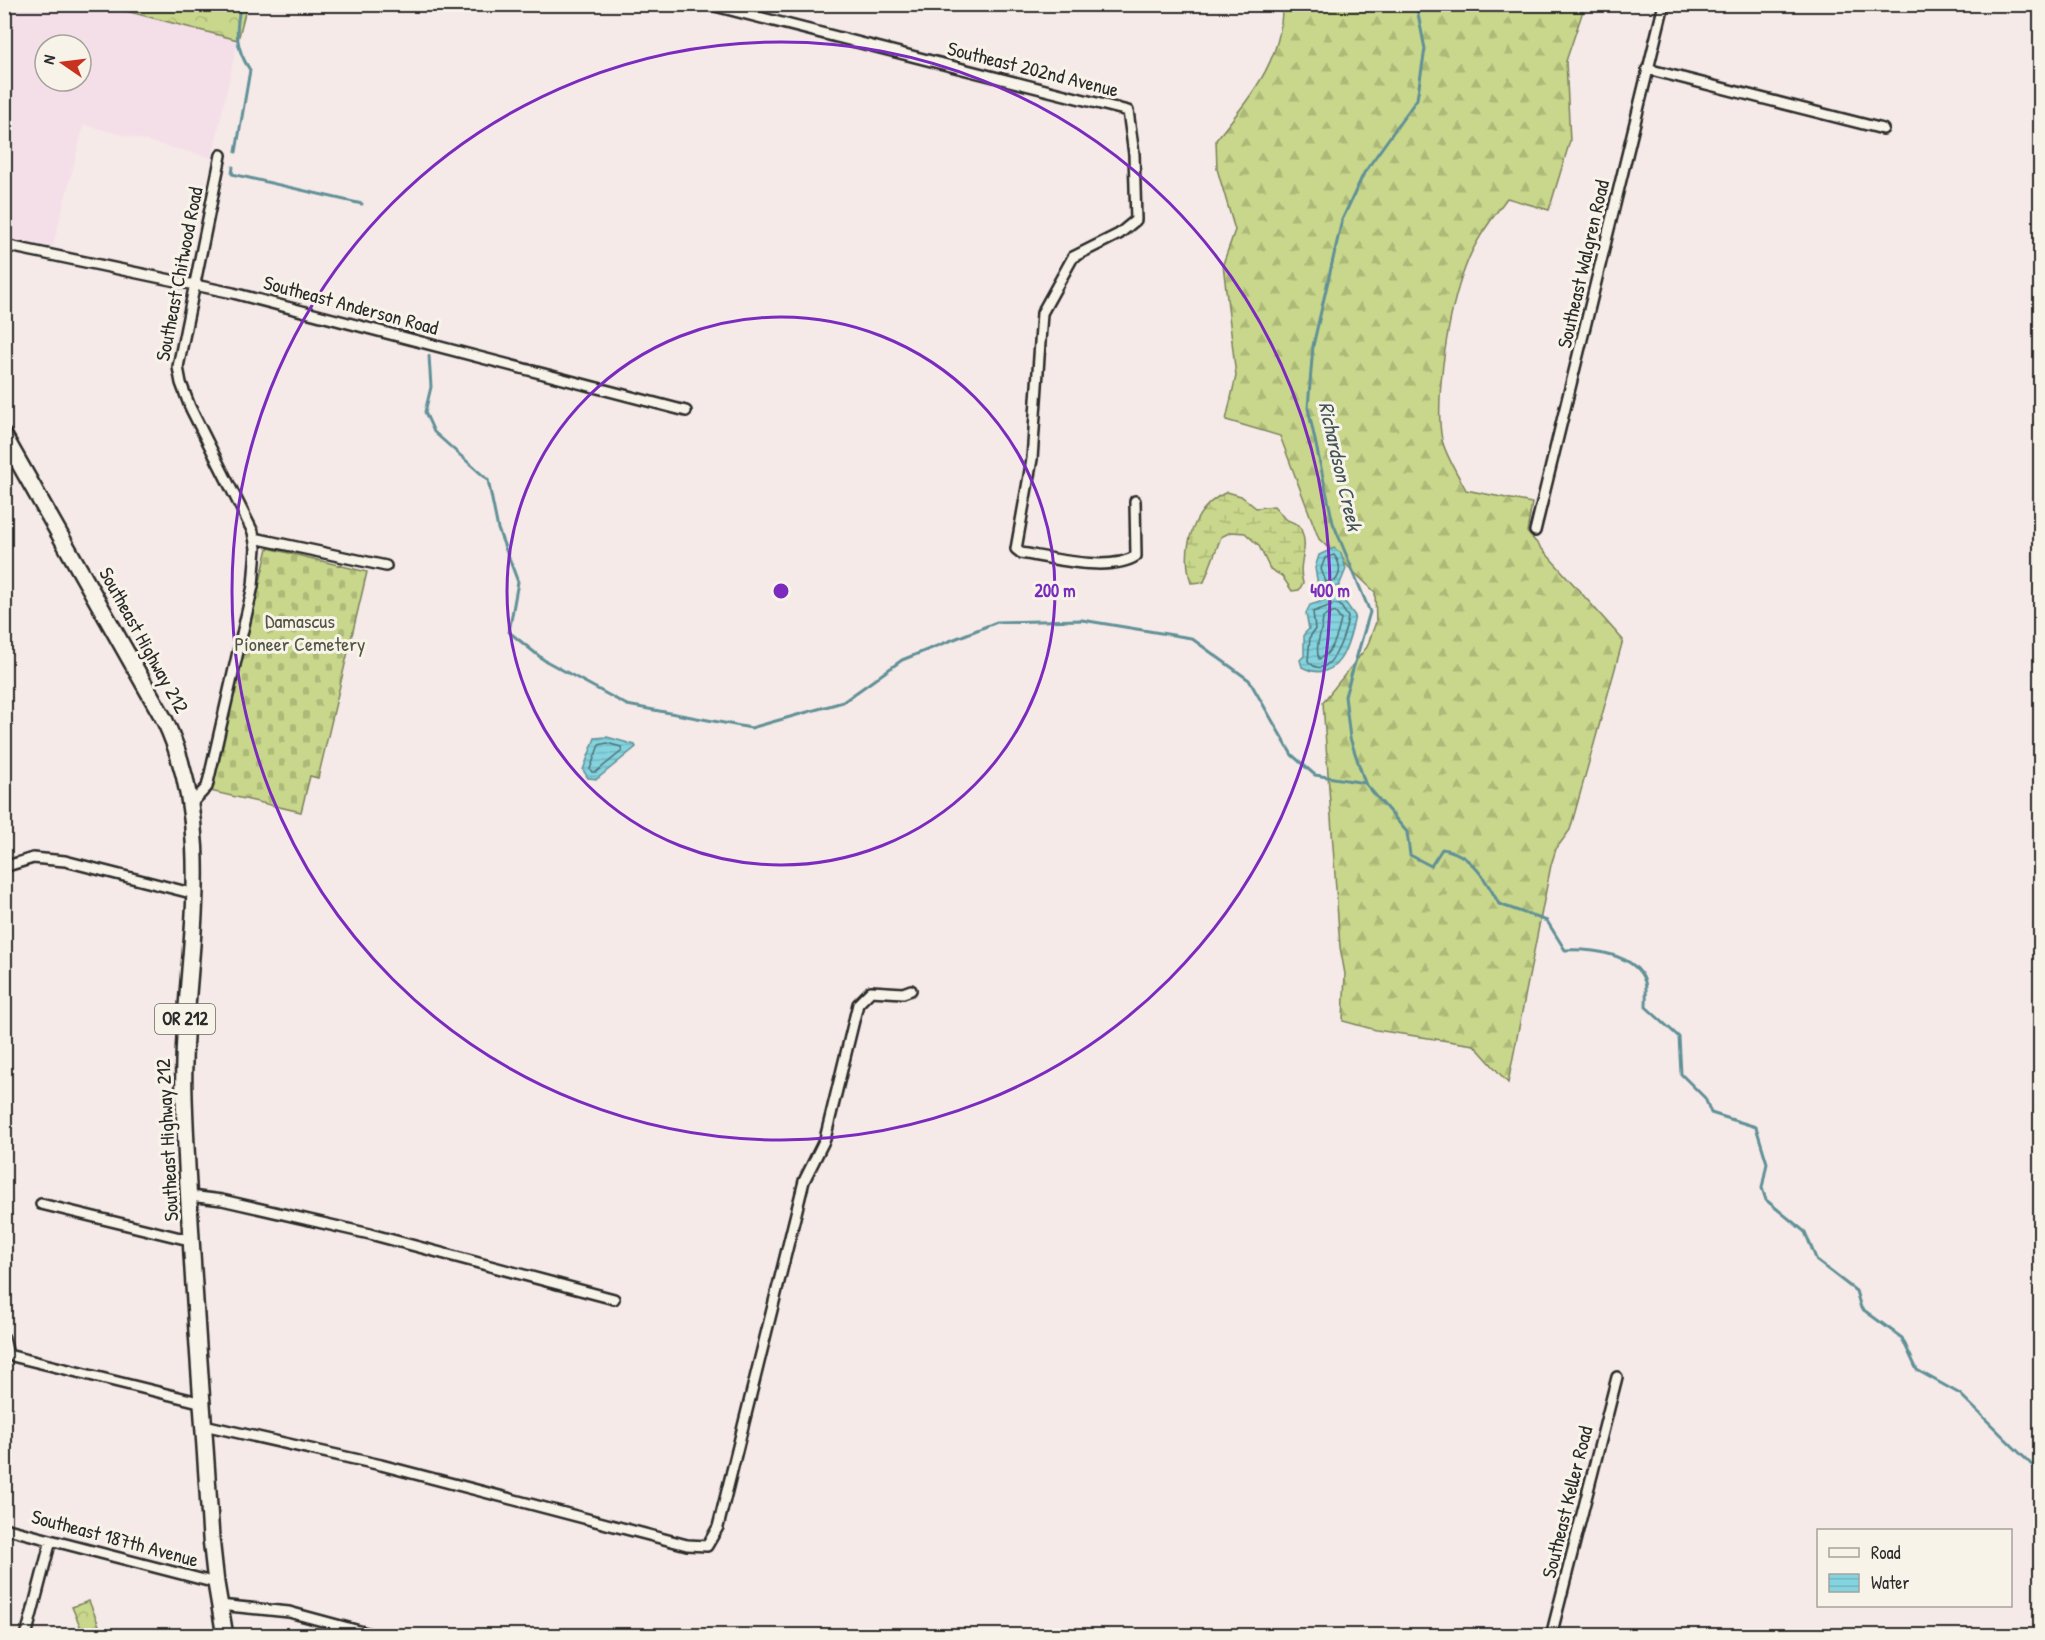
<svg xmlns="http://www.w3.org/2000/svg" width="2045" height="1640" font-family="'Patrick Hand',sans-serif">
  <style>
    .built { fill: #f4dfe8; fill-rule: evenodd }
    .forest { fill: url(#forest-firs); stroke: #7a815b; stroke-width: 1.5 }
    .wetland { fill: url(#wetland-marsh); stroke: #7a815b; stroke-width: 1.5 }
    .cemetery { fill: url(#cemetery-stones); stroke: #7a815b; stroke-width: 1.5 }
    .park { fill: url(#park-crowns); stroke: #7a815b; stroke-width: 1.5 }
    .water { fill: url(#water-rules); stroke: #609097; stroke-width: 1.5 }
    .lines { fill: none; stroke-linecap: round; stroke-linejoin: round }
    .shore { stroke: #4f6f73; stroke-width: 1.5 }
    .stream { stroke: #609097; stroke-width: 3 }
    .minor-casing { stroke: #2b2b2b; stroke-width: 14 }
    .trunk-casing { stroke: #2b2b2b; stroke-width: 20 }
    .minor { stroke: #f7f3e8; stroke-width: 9 }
    .trunk { stroke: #f7f3e8; stroke-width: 15 }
    .ring { fill: none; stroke: #7b2cbf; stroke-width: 3 }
    .labels { text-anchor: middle; stroke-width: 6; stroke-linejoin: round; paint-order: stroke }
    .shield { fill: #f7f3e8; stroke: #686764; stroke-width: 1.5 }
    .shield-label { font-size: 18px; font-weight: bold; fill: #2b2b2b }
    .street-label { font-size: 20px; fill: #2b2b2b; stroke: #f7f3e8 }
    .park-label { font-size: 20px; fill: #525643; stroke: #f7f3e8 }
    .water-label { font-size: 21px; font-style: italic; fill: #415558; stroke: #f7f3e8 }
    .centre { fill: #7b2cbf; stroke: #f7f3e8; stroke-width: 3 }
    .ring-label { font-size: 18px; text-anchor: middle; font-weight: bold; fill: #7b2cbf; stroke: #f7f3e8; stroke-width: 6; stroke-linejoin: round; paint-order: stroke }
  </style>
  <defs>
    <pattern id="forest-firs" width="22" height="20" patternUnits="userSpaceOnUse" patternTransform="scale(1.5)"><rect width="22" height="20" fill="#c8d78b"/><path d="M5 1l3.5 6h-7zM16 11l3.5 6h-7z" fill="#acb978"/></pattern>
    <pattern id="wetland-marsh" width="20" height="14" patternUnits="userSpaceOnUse" patternTransform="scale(1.5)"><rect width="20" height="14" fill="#c8d78b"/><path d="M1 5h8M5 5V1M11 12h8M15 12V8" fill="none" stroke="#acb978"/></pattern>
    <pattern id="cemetery-stones" width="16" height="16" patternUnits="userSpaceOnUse" patternTransform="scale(1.5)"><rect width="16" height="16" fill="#c8d78b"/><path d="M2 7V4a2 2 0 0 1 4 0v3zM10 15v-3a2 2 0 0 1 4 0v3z" fill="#acb978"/></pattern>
    <pattern id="park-crowns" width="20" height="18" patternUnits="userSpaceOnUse" patternTransform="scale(1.5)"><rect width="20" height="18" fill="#c8d78b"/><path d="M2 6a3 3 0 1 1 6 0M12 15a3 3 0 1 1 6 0" fill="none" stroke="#acb978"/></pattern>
    <pattern id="water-rules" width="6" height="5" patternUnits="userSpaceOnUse" patternTransform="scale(1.5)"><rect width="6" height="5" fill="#84d4df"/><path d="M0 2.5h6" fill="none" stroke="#72b6c0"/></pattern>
  </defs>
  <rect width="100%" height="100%" fill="#f6eae8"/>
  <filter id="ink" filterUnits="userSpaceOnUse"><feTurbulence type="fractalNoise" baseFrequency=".0167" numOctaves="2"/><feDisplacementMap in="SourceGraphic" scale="12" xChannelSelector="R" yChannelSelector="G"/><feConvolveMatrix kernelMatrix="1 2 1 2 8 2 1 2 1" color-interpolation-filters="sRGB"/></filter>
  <g filter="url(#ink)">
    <path class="built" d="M5,5H103L238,40L212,158L84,125L53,247L5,237ZM45,45H81V81H45Z"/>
    <path class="forest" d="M1282,5H1585L1566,61L1570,141L1549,210L1507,198C1491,220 1474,242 1465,268C1449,309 1434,397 1442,440C1446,456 1458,475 1466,490L1532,503L1527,532L1623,640L1570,830L1556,849L1551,865L1508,1083L1474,1045L1376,1030L1343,1021L1345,974L1340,947L1323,702L1367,647L1376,622L1375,592L1319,539L1280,436L1226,420L1236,376L1223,264L1235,230L1217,169L1216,140C1249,98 1283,61 1282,5Z"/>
    <path class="wetland" d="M1227,492L1241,496L1256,508L1274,506L1285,519L1299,525C1312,550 1296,559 1303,583L1299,590L1292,591L1282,576L1270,569L1259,546L1245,533L1231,532L1221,537L1204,582L1191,583C1181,549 1192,507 1227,492Z"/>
    <path class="cemetery" d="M268,548L367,572L318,778L310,776L301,812L210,791Z"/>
    <path class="park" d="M103,5H247L238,40Z
      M89,1601L103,1635H84L72,1607Z"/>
    <path class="water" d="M1334,548L1341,553L1346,569L1339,586L1326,588L1318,585L1315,568L1319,555Z
      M1334,597L1343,599L1355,616C1349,644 1339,686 1302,667L1300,660L1304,656V634L1309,629L1306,613L1310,605Z
      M607,737L635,745L636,747L597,779L588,778L583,770L595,738Z"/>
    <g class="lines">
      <path class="shore" d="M1334,555C1340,562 1342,573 1335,581L1326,582L1321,569L1325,558Z
        M1334,604L1340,605L1348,617C1346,632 1330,686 1308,661L1310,637L1315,629L1313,612Z
        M1335,612L1341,620C1338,633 1333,654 1319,659C1314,645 1323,631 1323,617Z
        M607,743L621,747L622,751L596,772H592L590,769L599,745Z"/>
      <path class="stream" d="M1416,4L1425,49L1417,99L1364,173L1342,220L1313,346L1308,408L1333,523L1370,612L1345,696L1350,738L1365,783L1407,832L1410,855L1431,866L1442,849C1471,853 1486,880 1499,904L1547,921L1565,950C1591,949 1636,953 1645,982C1647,989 1646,999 1646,1007L1679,1037L1681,1074L1705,1098L1711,1113L1756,1127L1767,1163L1762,1188L1766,1200L1805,1232L1817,1261L1856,1291L1861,1308L1902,1338L1917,1370L1960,1394L2040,1473
        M236,152L250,70C235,48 235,30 241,4
        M233,167L232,174L362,204
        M429,356L431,387L425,412L434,432L488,480L498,529L518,582L509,632L544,660L627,705L751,728L843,702L902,660L997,622L1082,620L1191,638L1249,680L1292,755L1315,775L1365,783"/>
      <g class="minor-casing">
        <path id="minor" d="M707,4L1128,111L1134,154L1136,220L1119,234L1073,257L1042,313L1032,459L1016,549L1021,553C1051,558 1110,573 1136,556L1135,501
          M1647,69L1883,129
          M4,245L233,293L686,411
          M1535,531L1664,4
          M254,538L386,566
          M192,803L207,787L253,586L256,548L253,532L190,407L181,383L178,367L221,155
          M4,867L33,858L65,861L195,894
          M190,1196L222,1200L370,1234L614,1299
          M41,1204L193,1241
          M4,1338L8,1355
          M4,1354L203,1403
          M204,1425L381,1465L687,1545L707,1546L718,1527L804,1181L825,1139L858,1004L871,991L903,993L911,990
          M4,1528L216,1583
          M219,1605L289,1612L378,1636
          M26,1636L51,1540
          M1551,1636L1617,1377"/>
      </g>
      <g class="trunk-casing">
        <path id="trunk" d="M4,436L165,721C222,843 180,969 184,1098C189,1244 202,1391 211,1538L216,1583L225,1636"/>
      </g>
      <use href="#minor" class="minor"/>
      <use href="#trunk" class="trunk"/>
    </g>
  </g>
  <g class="ring">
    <circle cx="781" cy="591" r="274"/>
    <circle cx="781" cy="591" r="549"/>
  </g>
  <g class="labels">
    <rect class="shield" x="155" y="1004" width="60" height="30" rx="4.5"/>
    <g class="shield-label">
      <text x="185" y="1025">OR 212</text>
    </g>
    <g class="street-label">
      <text transform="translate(1033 69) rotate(14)" y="7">Southeast 202nd Avenue</text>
      <text transform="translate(1583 264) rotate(-77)" y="7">Southeast Walgren Road</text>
      <text transform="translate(179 274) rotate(-79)" y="7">Southeast Chitwood Road</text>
      <text transform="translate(351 305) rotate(15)" y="7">Southeast Anderson Road</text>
      <text transform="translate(144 640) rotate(61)" y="7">Southeast Highway 212</text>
      <text transform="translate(167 1140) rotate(-93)" y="7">Southeast Highway 212</text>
      <text transform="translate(1567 1502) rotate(-76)" y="7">Southeast Keller Road</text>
      <text transform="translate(115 1538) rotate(15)" y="7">Southeast 187th Avenue</text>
    </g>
    <g class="park-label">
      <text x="300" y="628">Damascus<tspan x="300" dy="23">Pioneer Cemetery</tspan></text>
    </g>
    <g class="water-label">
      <text transform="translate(1340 466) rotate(77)" y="7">Richardson Creek</text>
    </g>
  </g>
  <circle cx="781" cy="591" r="9" class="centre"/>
  <g class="ring-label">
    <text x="1055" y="597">200 m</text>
    <text x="1330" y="597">400 m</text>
  </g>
  <rect width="2045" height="1640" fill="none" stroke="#f7f3e8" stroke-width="24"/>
  <rect x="12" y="12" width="2021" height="1616" fill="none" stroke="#2b2b2b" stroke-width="2" filter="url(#ink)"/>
  <rect x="1817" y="1529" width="195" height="78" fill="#f7f3e8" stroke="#a5a39c" stroke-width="1.5"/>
  <rect x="1829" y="1548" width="30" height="9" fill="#f7f3e8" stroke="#a5a39c" stroke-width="1.5"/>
  <text x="1871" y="1559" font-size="18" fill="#2b2b2b">Road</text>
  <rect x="1829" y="1574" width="30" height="18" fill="url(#water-rules)" stroke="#a5a39c" stroke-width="1.5"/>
  <text x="1871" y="1589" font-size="18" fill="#2b2b2b">Water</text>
  <g transform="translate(63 63) rotate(284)"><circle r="28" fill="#f7f3e8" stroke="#a5a39c" stroke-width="1.5"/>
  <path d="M0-4.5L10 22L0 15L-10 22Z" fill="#c8321e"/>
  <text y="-9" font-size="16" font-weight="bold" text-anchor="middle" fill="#2b2b2b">N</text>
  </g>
</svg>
